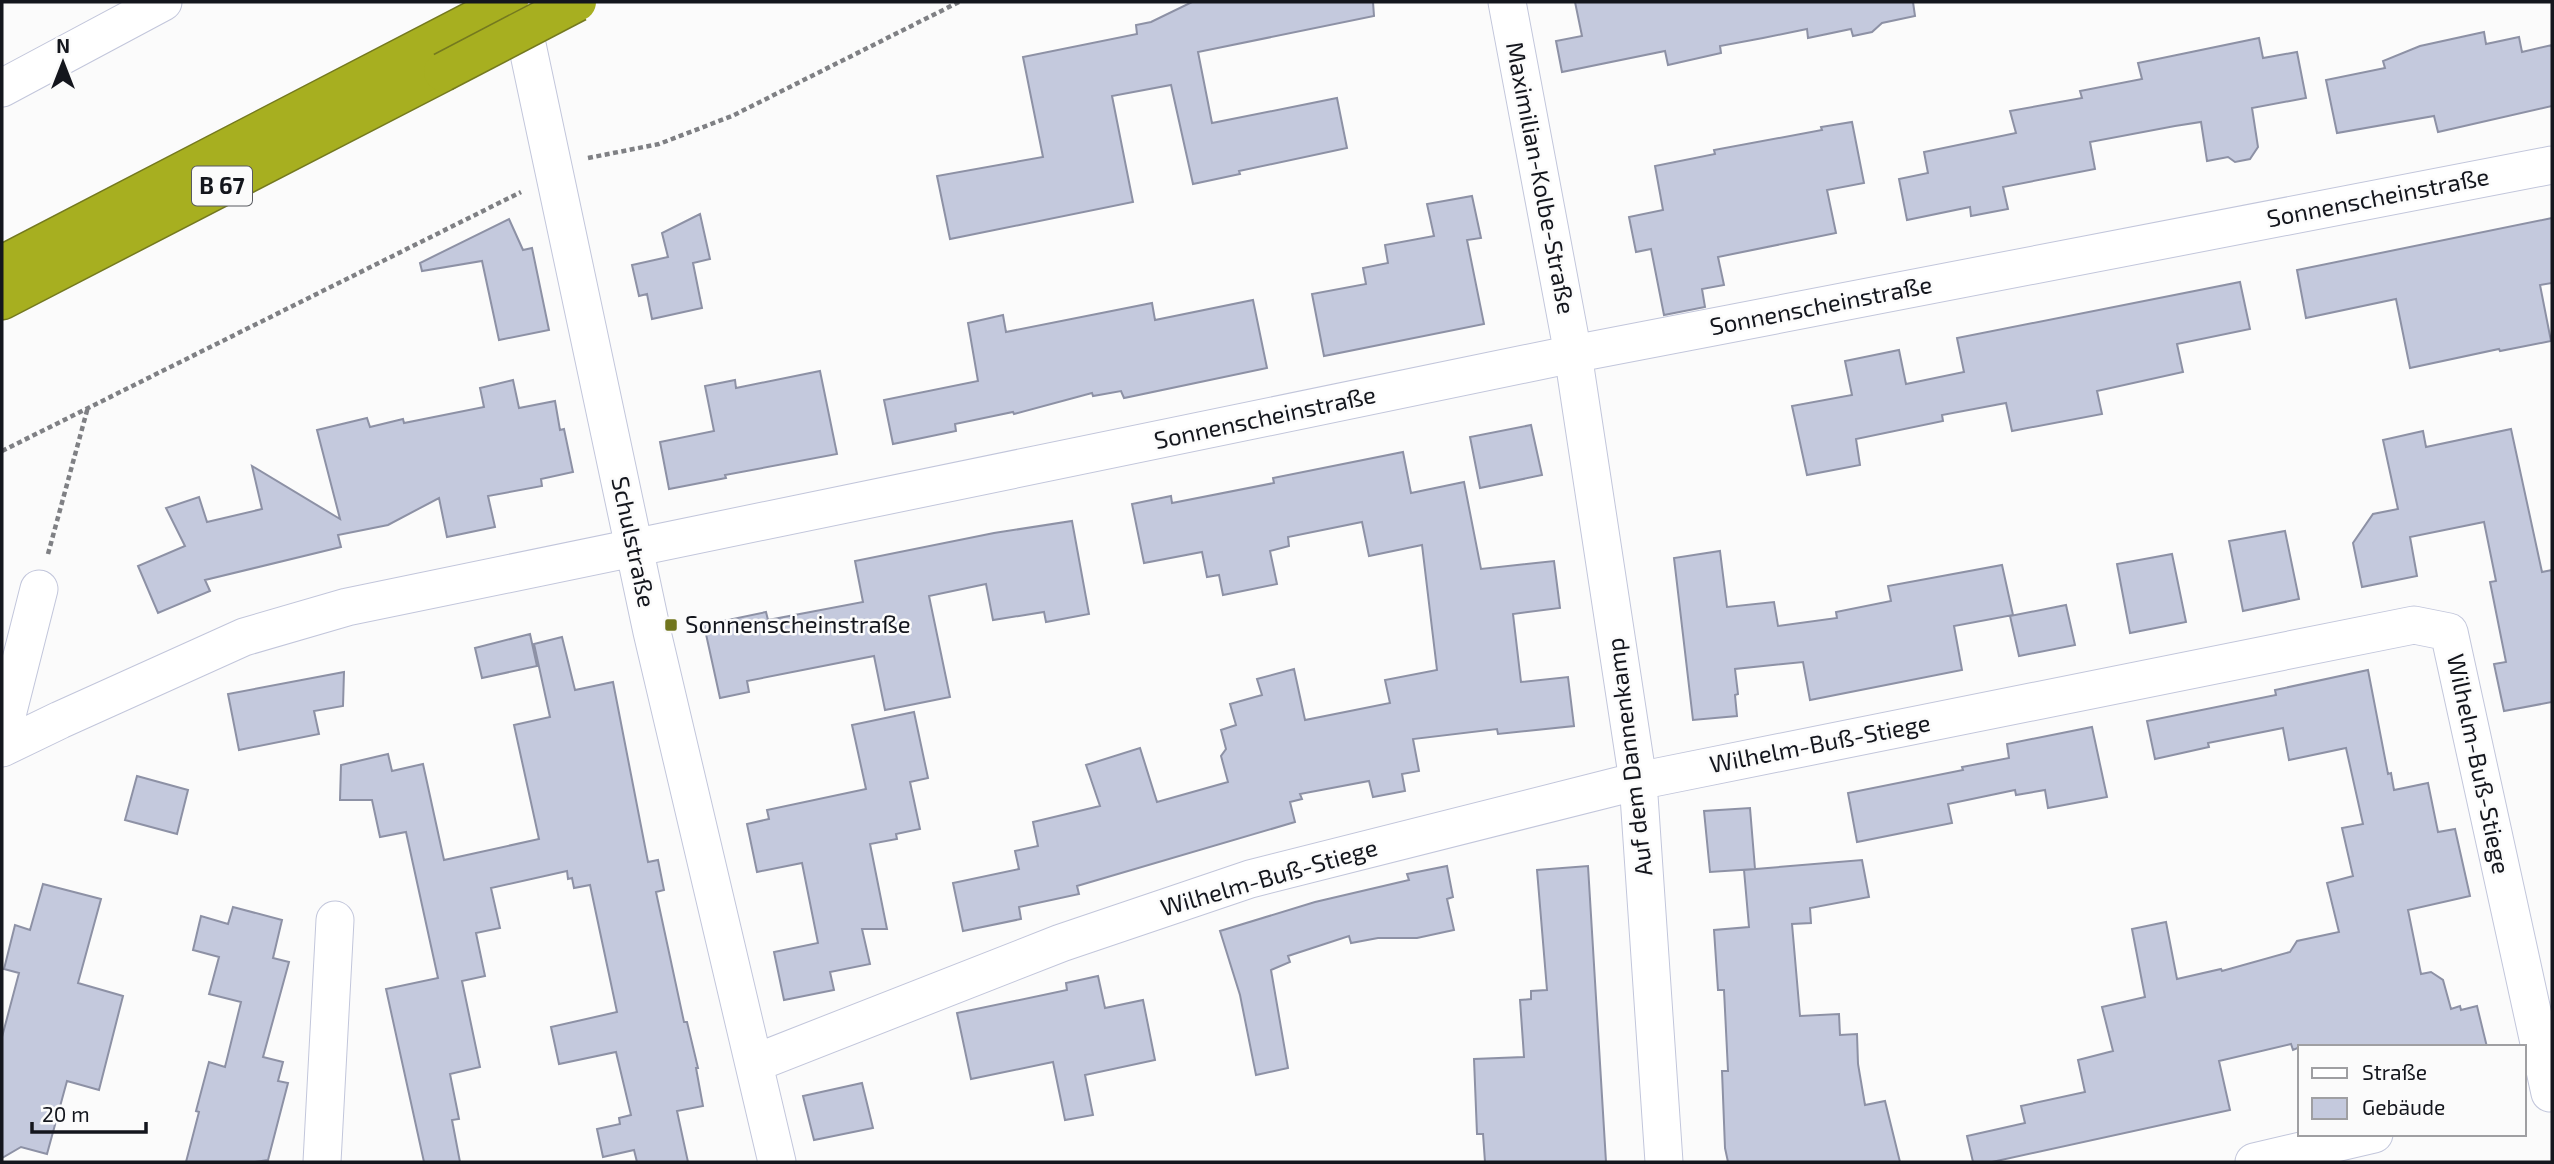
<svg xmlns="http://www.w3.org/2000/svg" width="2554" height="1164" font-family="'Exo 2',sans-serif">
  <style>
    .building { fill: #c4c9dd; stroke: #8d91a5; stroke-width: 2 }
    .lines { fill: none; stroke-linecap: round; stroke-linejoin: round }
    .street-casing { stroke: #c2c6db; stroke-width: 39 }
    .highway-casing { stroke: #74791f; stroke-width: 41 }
    .path { stroke: #7f8084; stroke-width: 4.5; stroke-dasharray: 5 3.5; stroke-linecap: butt }
    .street { stroke: #fff; stroke-width: 37 }
    .highway { stroke: #a7af20; stroke-width: 38 }
    .highway-bridge-casing { stroke: #74791f; stroke-width: 41; stroke-linecap: butt }
    .highway-bridge { stroke: #a7af20; stroke-width: 38 }
    .poi-dot { fill: #70751d; stroke: #fbfbfb; stroke-width: 2.5 }
    .labels { text-anchor: middle; stroke-width: 5; stroke-linejoin: round; paint-order: stroke }
    .shield { fill: #fbfbfb; stroke: #595b60; stroke-width: 2 }
    .shield-label { font-size: 23px; font-weight: bold; fill: #14161d }
    .street-label { font-size: 24px; fill: #14161d; stroke: #fbfbfb }
    .poi-label { font-size: 24px; fill: #14161d; stroke: #fbfbfb; text-anchor: start }
  </style>
  <rect width="100%" height="100%" fill="#fbfbfb"/>
  <path class="building" d="M1192,2H1373L1374,16L1198,52L1212,123L1337,98L1347,148L1239,171L1240,174L1193,184L1171,85L1112,96L1133,202L950,239L937,176L1043,157L1023,57L1137,34L1136,25L1151,22Z
    M1575,2H1913L1915,16L1882,23L1872,32L1853,36L1851,29L1808,38L1807,29L1763,38L1720,46L1721,53L1668,65L1665,51L1562,72L1556,41L1582,36Z
    M2484,32L2486,44L2519,37L2522,52L2552,45V106L2438,132L2434,116L2337,133L2326,80L2385,68L2383,61L2420,46Z
    M2259,38L2263,58L2297,52L2306,98L2252,108L2258,147L2250,159L2235,162L2228,157L2207,161L2201,122L2175,126L2090,142L2095,169L2003,187L2008,209L1971,216L1970,207L1907,220L1899,179L1928,173L1924,152L2016,133L2010,111L2082,98L2080,91L2142,79L2138,63Z
    M1852,122L1864,183L1827,190L1836,233L1718,257L1724,285L1702,289L1705,307L1664,315L1651,249L1636,252L1629,217L1663,210L1655,166L1715,154L1714,150L1822,130L1821,127Z
    M1472,196L1481,238L1467,240L1484,324L1324,356L1312,294L1366,284L1363,268L1388,263L1385,245L1434,236L1427,204Z
    M700,214L710,259L693,263L702,308L652,319L647,294L639,296L632,265L668,257L662,233Z
    M2552,218V283L2540,285L2551,341L2500,351L2499,349L2410,368L2396,299L2306,318L2297,270Z
    M509,219L523,250L532,248L549,330L499,340L482,261L422,271L420,263Z
    M2240,282L2250,329L2177,344L2183,372L2097,391L2102,414L2012,431L2006,403L1942,415L1943,421L1856,439L1860,465L1807,475L1792,406L1852,395L1845,361L1899,350L1906,384L1964,372L1957,338Z
    M1253,300L1267,368L1124,398L1121,391L1093,396L1092,393L1014,414L1013,412L955,424L956,431L893,444L884,400L978,381L968,323L1003,315L1006,332L1152,303L1155,320Z
    M820,371L837,454L725,475L726,478L669,489L660,442L714,431L705,386L735,380L736,388Z
    M513,380L519,408L555,401L560,430L564,429L573,472L541,479L542,486L488,496L495,527L447,537L439,498L388,525L338,535L341,547L205,580L210,591L158,613L138,566L185,546L166,508L199,497L207,522L262,509L252,466L340,519L317,430L367,418L370,427L403,419L404,423L484,407L480,388Z
    M1531,425L1542,475L1480,488L1470,437Z
    M2511,429L2542,572L2552,570V702L2504,711L2494,664L2506,662L2490,582L2496,581L2484,522L2410,537L2417,576L2362,587L2353,543L2373,514L2398,509L2383,440L2423,431L2426,447Z
    M1403,452L1411,493L1464,482L1481,569L1554,561L1560,608L1513,614L1521,682L1568,677L1574,726L1498,734L1497,729L1413,739L1419,771L1402,774L1405,791L1373,797L1369,781L1300,794L1302,799L1290,802L1295,822L1077,886L1079,894L1019,907L1021,919L963,931L953,883L1019,869L1015,851L1038,846L1033,822L1100,806L1086,765L1140,748L1157,802L1228,782L1221,756L1226,749L1221,730L1236,725L1230,704L1262,695L1257,679L1294,669L1305,720L1390,703L1385,680L1437,670L1422,545L1369,556L1362,522L1288,537L1289,546L1270,551L1277,584L1223,595L1219,575L1207,577L1202,552L1144,563L1132,504L1171,496L1172,503L1274,483L1273,478Z
    M1072,521L1089,614L1046,622L1044,612L993,620L986,584L929,596L950,697L885,710L874,656L747,681L749,692L720,698L704,625L766,612L768,620L863,602L855,561L994,533Z
    M2285,531L2299,599L2243,611L2229,541Z
    M1720,551L1727,607L1774,602L1778,626L1837,618L1836,612L1891,601L1888,586L2002,565L2013,615L1954,626L1962,670L1810,700L1803,662L1735,669L1738,694L1735,695L1737,716L1693,720L1674,558Z
    M2172,554L2186,622L2130,633L2117,564Z
    M2066,605L2075,645L2019,656L2010,616Z
    M530,634L537,666L482,678L475,648Z
    M562,637L575,690L613,682L648,862L658,860L664,890L656,892L684,1022H687L698,1068H696L703,1106L677,1111L688,1162H637L634,1150L603,1157L597,1129L620,1124L619,1118L631,1115L616,1052L559,1064L551,1027L617,1012L590,885L574,888L572,878L568,879L567,871L491,888L500,928L476,933L485,976L462,981L480,1067L450,1074L459,1119L452,1120L460,1162H424L386,989L438,978L406,832L380,837L372,800H340L341,765L388,754L392,771L423,764L444,860L539,839L514,725L550,717L534,644Z
    M2368,670L2388,774L2391,773L2394,790L2428,783L2438,832L2455,829L2470,896L2408,910L2421,974L2431,972L2443,980L2451,1009L2460,1006L2461,1010L2477,1006L2487,1047H2300L2293,1050L2291,1044L2219,1061L2230,1110L1992,1162H1973L1967,1136L2025,1123L2021,1106L2085,1092L2078,1060L2113,1051L2102,1007L2145,997L2132,929L2166,922L2177,979L2221,969L2222,971L2290,952L2297,941L2339,932L2327,883L2353,876L2342,828L2363,824L2346,748L2289,760L2283,728L2208,743L2209,747L2155,759L2147,721L2276,695L2275,690Z
    M344,672L343,706L314,711L319,734L239,750L228,694Z
    M914,712L928,778L910,782L920,829L896,834L897,839L870,844L887,929H862L870,964L830,972L834,990L784,1000L774,952L818,943L802,863L757,872L747,824L769,819L767,810L866,789L852,725Z
    M2092,727L2107,797L2048,808L2045,790L2016,795L2015,790L1948,804L1952,823L1857,842L1848,793L1963,770L1962,767L2009,758L2007,744Z
    M137,776L188,790L177,834L125,820Z
    M1750,808L1755,869L1710,872L1704,811Z
    M1862,860L1869,897L1810,908L1811,923L1792,924L1800,1016L1839,1014L1840,1035L1857,1034L1858,1064L1865,1105L1885,1101L1900,1162H1728L1725,1148L1722,1071H1728L1724,990H1718L1714,930L1749,927L1744,870Z
    M1447,866L1453,897L1447,899L1454,930L1417,938H1378L1351,943L1349,936L1288,956L1290,962L1271,970L1288,1068L1256,1075L1240,995L1220,931L1315,902L1409,880L1407,874Z
    M1588,866L1606,1162H1485L1483,1134H1477L1474,1059L1524,1057L1520,1000L1531,999V991L1547,990L1537,870Z
    M43,884L101,899L78,983L123,996L99,1090L67,1081L47,1154L21,1147L2,1158V1037L19,973L4,969L15,925L30,930Z
    M233,907L282,920L273,958L289,962L263,1057L283,1062L278,1081L288,1083L268,1160L255,1162H186L199,1112L196,1111L209,1062L225,1067L241,1002L209,994L219,957L193,950L201,916L228,924Z
    M1098,976L1105,1008L1143,1000L1155,1060L1085,1075L1093,1115L1065,1120L1053,1062L971,1079L957,1013L1067,990L1066,983Z
    M862,1083L873,1128L814,1140L803,1096Z"/>
  <g class="lines">
    <g class="street-casing">
      <path id="street" d="M518,2L652,632L777,1162
        M1507,2L1573,354L1638,781L1664,1162
        M2,88L163,2
        M2,735L39,589
        M2,748L60,720L244,637L347,607L1573,354L2552,165
        M755,1063L1061,943L1250,879L1638,781L2414,625L2449,632L2550,1093
        M322,1162L335,920
        M2254,1162L2374,1134"/>
    </g>
    <g class="highway-casing">
      <path id="highway" d="M2,265L509,2
        M2,300L443,72"/>
    </g>
    <path class="path" d="M588,158L659,144L732,116L959,2
      M2,451L521,192
      M48,554L88,407"/>
    <use href="#street" class="street"/>
    <use href="#highway" class="highway"/>
    <g class="highway-bridge-casing">
      <path id="highway-bridge" d="M443,72L577,2"/>
    </g>
    <use href="#highway-bridge" class="highway-bridge"/>
  </g>
  <rect class="poi-dot" x="664" y="618" width="14" height="14" rx="3.5"/>
  <g class="labels">
    <rect class="shield" x="192" y="166.5" width="60" height="39" rx="5"/>
    <g class="shield-label">
      <text x="222" y="194">B 67</text>
    </g>
    <g class="street-label">
      <text transform="translate(1540 178) rotate(79)" y="8">Maximilian-Kolbe-Straße</text>
      <text transform="translate(2378 198) rotate(-11)" y="8">Sonnenscheinstraße</text>
      <text transform="translate(1821 306) rotate(-11)" y="8">Sonnenscheinstraße</text>
      <text transform="translate(1265 418) rotate(-12)" y="8">Sonnenscheinstraße</text>
      <text transform="translate(633 542) rotate(78)" y="8">Schulstraße</text>
      <text transform="translate(1820 744) rotate(-11)" y="8">Wilhelm-Buß-Stiege</text>
      <text transform="translate(1630 757) rotate(-97)" y="8">Auf dem Dannenkamp</text>
      <text transform="translate(2478 764) rotate(78)" y="8">Wilhelm-Buß-Stiege</text>
      <text transform="translate(1269 878) rotate(-16)" y="8">Wilhelm-Buß-Stiege</text>
    </g>
    <g class="poi-label">
      <text x="685" y="633">Sonnenscheinstraße</text>
    </g>
  </g>
  <rect width="2554" height="1164" fill="none" stroke="#14161d" stroke-width="7"/>
  <rect x="2298" y="1045" width="228" height="91" fill="#fbfbfb" stroke="#9f9fa2" stroke-width="2"/>
  <rect x="2312" y="1068" width="35" height="10" fill="#ffffff" stroke="#9f9fa2" stroke-width="2"/>
  <text x="2362" y="1080" font-size="21" fill="#14161d">Straße</text>
  <rect x="2312" y="1098" width="35" height="21" fill="#c4c9dd" stroke="#9f9fa2" stroke-width="2"/>
  <text x="2362" y="1115" font-size="21" fill="#14161d">Gebäude</text>
  <g transform="translate(63 63)" stroke="#fbfbfb" stroke-width="5" paint-order="stroke">
  <path d="M0-5L12 26L0 18L-12 26Z" fill="#14161d"/>
  <text y="-10" font-size="19" font-weight="bold" text-anchor="middle" fill="#14161d">N</text>
  </g>
  <path d="M32 1122v10h114v-10" fill="none" stroke="#14161d" stroke-width="3.5"/>
  <text x="42" y="1122" font-size="21" fill="#14161d" stroke="#fbfbfb" stroke-width="5" paint-order="stroke">20 m</text>
</svg>
